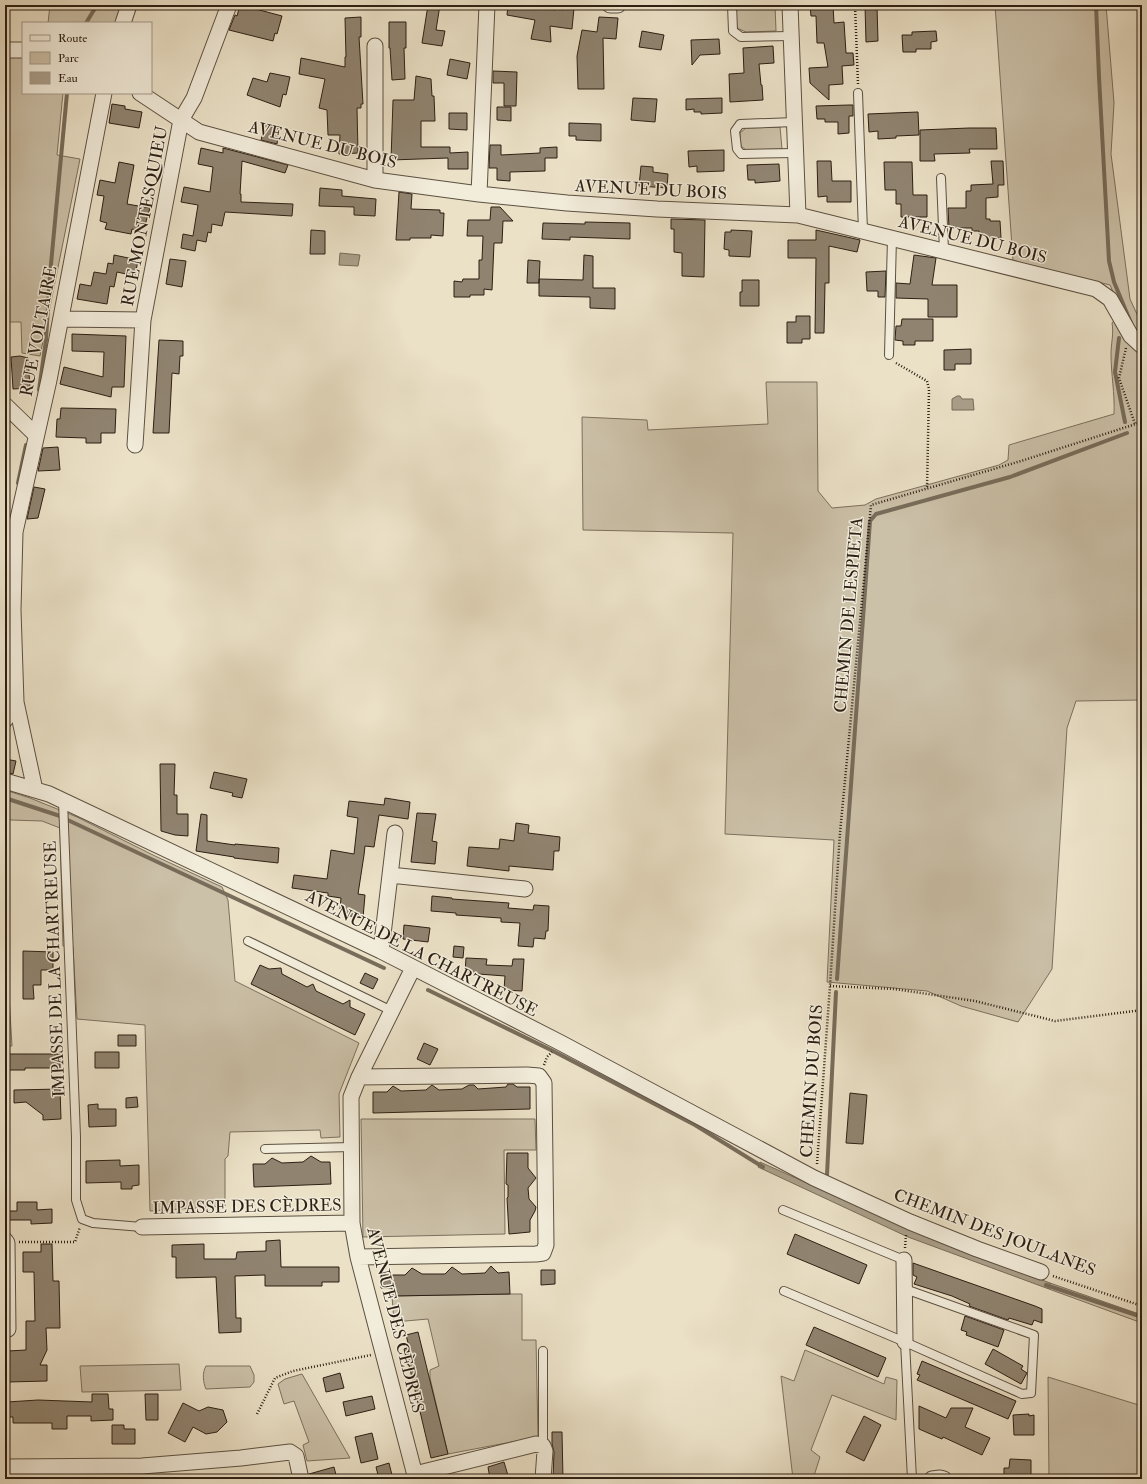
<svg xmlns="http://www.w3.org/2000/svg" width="1147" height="1484" font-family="'IM FELL Double Pica',serif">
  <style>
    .green { fill: #cbc0a8; stroke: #7c705e }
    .water { fill: #aa9f8a; stroke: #786c5a }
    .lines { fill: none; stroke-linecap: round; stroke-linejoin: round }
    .stream { stroke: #786c5a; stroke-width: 4 }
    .building { fill: #908471; stroke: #2d1f13 }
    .lane-casing { stroke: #5c5040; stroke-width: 10 }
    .street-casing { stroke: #5c5040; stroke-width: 17 }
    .path { stroke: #2d1f13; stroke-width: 2.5; stroke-dasharray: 1 2; stroke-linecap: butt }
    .lane { stroke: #f2ecdb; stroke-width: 8 }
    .street { stroke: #f2ecdb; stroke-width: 15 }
    .labels { text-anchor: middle; stroke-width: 3; stroke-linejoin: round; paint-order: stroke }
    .street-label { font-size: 17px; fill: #2d1f13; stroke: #f2ecdb }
  </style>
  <rect width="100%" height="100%" fill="#ebe1c7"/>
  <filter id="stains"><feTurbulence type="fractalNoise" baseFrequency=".005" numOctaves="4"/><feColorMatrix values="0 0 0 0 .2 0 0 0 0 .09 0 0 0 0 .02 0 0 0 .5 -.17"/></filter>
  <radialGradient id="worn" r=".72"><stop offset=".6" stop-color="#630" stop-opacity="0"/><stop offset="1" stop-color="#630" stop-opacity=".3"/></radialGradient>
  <path class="green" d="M50,5H125L119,23H48Z
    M735,5H775L776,31L746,32L737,28Z
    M995,5H1106L1114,103L1111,154L1130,299L1142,325V700L1076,701L1067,728L1052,969L1018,1022L961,1006L927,991L827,982L834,840L725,834L733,533L583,530L582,417L647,420L648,430L768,424L766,382H817L818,491L832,508L865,505L876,499L999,465L1008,460L1009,445L1114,414C1115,394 1111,374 1111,354C1111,343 1114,334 1112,323L1122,312L1110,285L1013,261Z
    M5,56L23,58V93H63L57,155L80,159L40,356L22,353L21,322H5Z
    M780,127L782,149L746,150L741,146L740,133L746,128Z
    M5,790L30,798L77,817L155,856L222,887L228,900L235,981L359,1043L339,1094L340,1137L321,1138L320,1130L230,1132L228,1156L225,1159V1206L150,1211L145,1025L77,1019L73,947L63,946L60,828L42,821L11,820L5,817Z
    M5,945H6L12,1046H5Z
    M361,1119H535L536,1150H504L505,1234L363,1237Z
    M1050,1283L1142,1315V1323L1049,1289Z
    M510,1294H522V1340H536L538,1437L448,1454L430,1378V1370L439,1366L428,1319L394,1322L392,1296Z
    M805,1350L884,1384L886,1377L897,1380L896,1420L832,1395L811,1450L820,1457L813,1479H793L781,1376L794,1381Z
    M179,1364L181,1390L82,1392L80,1366Z
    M206,1366H250L254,1375V1382L250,1387L206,1389C203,1382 202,1373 206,1366Z
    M302,1374L350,1458L307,1461L303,1445L309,1442L294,1401L284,1404L278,1384L285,1379Z
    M1048,1377L1142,1406V1479H1049Z"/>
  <path class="water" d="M340,253L360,255L358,266L339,265Z
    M957,396H960L962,399H973L974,410H952V399Z
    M760,1162L914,1231L1050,1283L1049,1289L908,1237L758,1167Z"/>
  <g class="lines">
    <path class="stream" d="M1096,5L1099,77L1109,261L1114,282L1131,323
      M86,23L97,5
      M1119,338L1115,372L1125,422
      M39,390L46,340L50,275L67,93
      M18,483L26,445
      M5,613V574L7,557
      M5,685V686
      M5,798L57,815L384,968
      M837,979L870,521L876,514L1010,477L1127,433
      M428,990L553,1051L695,1125L763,1167
      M827,1175L836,992
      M1046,1285L1142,1317"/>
  </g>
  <path class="building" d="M240,5H253L252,8L282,16L277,34L275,33L273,41L229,30L235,15L237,16Z
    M428,5H440L436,30L445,31L442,46L422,43Z
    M508,5H529L555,10L556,8L563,10L564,7L574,8L572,29L550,26L551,42L531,39L535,20L507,15Z
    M810,5H833L834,23L844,22L846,53H853L854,65L842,66L843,84L829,85V100L810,83L809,68L828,67L824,43H817L816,16H811Z
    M865,6H877L878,41L866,42Z
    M361,17V37H359L363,104H361V108H357L358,153L339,154L340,135H328L327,110L319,108L325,79L299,74L301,58L345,67V57H346L345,18Z
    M599,17L618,18L616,39L603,38L604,89H578L577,56L582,30L597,32Z
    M389,22H406V48H404L405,79L392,80L390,48H389Z
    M642,31L664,35L661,50L639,47Z
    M936,31L937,41L931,42V49H916V52H903L902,35H912V32Z
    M719,39L720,54L700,55L692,65L691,40Z
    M773,46L774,63L759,64L761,85H762L763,100L730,102L729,74L744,73L743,48Z
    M450,59L470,63L467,79L447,75Z
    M493,71L517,72L516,106H504V83H493Z
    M270,73L290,77L286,95L283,94L280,107L247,95L253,78L267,82Z
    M416,76L431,79L432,96H434L435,121H421V147H450V153L468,152V169H448V158L391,160L393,100H414Z
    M633,98L657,99L655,122L631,120Z
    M722,98V113L701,114V112H694V109L686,110V99Z
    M112,104L125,106V109L142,112L139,128L109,123Z
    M849,105H853V116H849V133L838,134V122H825V119H817L816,106Z
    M497,107H511V121L497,120Z
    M918,112L919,135L896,136V138L878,139V131L869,132L868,114Z
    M449,113H467V130L449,129Z
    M569,123L601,124V141L576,140V136H569Z
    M265,125L279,129L277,144L261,140Z
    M969,128H996L997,149H969L970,153L934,154L935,161H920V130Z
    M490,145H501V155L540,153V148L557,147V158H545V171L510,172V181L497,180V168H489Z
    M201,148L223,153V148L288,165L285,173L242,161L240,194H241V202L293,204L292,216L225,212L222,226L212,224L211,233L208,232L206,242L197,240L195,251L181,248L183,234L193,236L198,205L181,202L184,187L210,192L213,167L198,164Z
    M724,150V171L697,172V166L689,167L688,151Z
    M817,161H831L832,181H851V202H827V196L818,197Z
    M991,161H1003L1004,185H998V197L986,198V219H990V221H1000L1001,238L986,239V235H979V231H972V228H949L948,208H966V191H971V185L993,184Z
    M119,162L134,165L127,204L150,208L145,225L139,224L137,230L132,229L131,234L105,229L107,223L100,221L104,196L97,195L100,180L115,183Z
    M884,162H912L913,195H927V217H901V204H896V190H885Z
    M779,164L780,181L755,183V180H748L747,165Z
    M641,166L653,167V172L668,174L667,188L639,186Z
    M320,188L342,190V196L376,199L375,216L354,215V207L319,206Z
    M399,192L412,194L411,209L440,210V213H444L443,236L431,235V238H410V240H396Z
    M491,207H500L513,221H503L502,243H494L492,290L484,289V295H470V297H454V281L462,282L463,279H479V260H482L483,236H467L468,220H490Z
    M671,219L705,220L704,277L682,276V253L674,252V229H671Z
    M585,222L630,223V239L570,237V240L542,239L543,223L585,224Z
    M311,230L325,231V254H310Z
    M731,230L752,231L750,257L729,256V250L724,249L725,232H731Z
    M816,230L860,240L857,252L829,246V283H825L824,333H815L816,258H788V240H816Z
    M114,255L138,260L135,276L117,272L114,287L110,286L107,304L77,299L80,284L91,286L94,272L106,274L108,263L113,264Z
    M584,255L593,256V288H615V309L590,308V297L539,296V279L583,280Z
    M914,255L936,258L932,285H957V317H928V299L896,298V283L910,284Z
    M170,259L186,261L182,287L166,284Z
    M528,260L540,261L539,283H527Z
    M886,271L885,297H878V291H867L866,272Z
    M742,280H759V306H740V292H742Z
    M796,316H810V339H802V343H787V322H796Z
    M902,319H933V341H915V345H903V341L895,340L896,326H901Z
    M72,334L126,336L124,387H112L111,397L60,384L64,367L103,377L104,352L72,351Z
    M159,340L183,341V356H180L179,374L172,373L169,433H153Z
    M971,349V364H955V370H944V350Z
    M20,356L28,358L30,388L13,389L11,357Z
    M61,408L116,409L115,433H101V443H86V438L56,437L57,419H60Z
    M58,447L60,470L38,471L43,448Z
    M34,487L45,489L38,518L27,519Z
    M5,759L16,761L13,774L5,772Z
    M160,764H175L174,795H177V814H188V836L175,835L161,831Z
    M214,772L247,779L242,798L232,796L233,793L210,788Z
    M385,798L410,802L408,819L379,815L374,847L365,846L364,855L358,894L365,895L363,918L344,915V909H340L341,898L328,896V893L292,888L294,875L327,879L331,850L354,854L358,818L347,816L349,801L384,805Z
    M417,813L436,814L432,841L437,842L435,864L411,862Z
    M201,814L207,815V841L235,845V844L279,848L278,863L234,858V857L196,851Z
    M516,823L529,825L528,833L560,837L559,851H554L553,870L509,866V871L467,866L469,847L499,849L500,839L514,841Z
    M432,896L452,898V899L509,903L508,908L533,910L534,905L549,906L548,931H546L545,939L534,938L533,947L518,946L520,923L501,922V918L456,915V913L431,911Z
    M404,925L430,928L428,942L403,939Z
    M454,946L464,947L463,958L453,957Z
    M23,951L53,952V970H41V985H33L34,999H23Z
    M466,958L487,959L486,965L512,966L513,959H524L522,991L504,990L505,976L465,973Z
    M260,965L269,969L281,968L282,974L307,987L313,984L316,991L343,1004L350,1000V1007L365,1014L355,1035L251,984Z
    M365,973L378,979L373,989L360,983Z
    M118,1035H136V1046H118Z
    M424,1043L438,1049L430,1065L417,1059Z
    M95,1052H119V1068H95Z
    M5,1054H60V1068H25V1070H5Z
    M508,1084H513L517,1087H530V1109L373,1113V1092H387L393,1086L401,1091L426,1090L432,1085L439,1090L462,1089L469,1085H474L478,1089L506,1087Z
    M60,1089L61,1119L43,1120V1115L26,1102L14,1103V1090Z
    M850,1093L867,1095L863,1144L846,1143Z
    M137,1097L138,1107L126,1108V1098Z
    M98,1104V1109H116V1126L89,1127L88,1105Z
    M507,1153H528V1168L536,1178L528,1188L529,1199L536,1207L535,1211L530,1220V1232L509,1234L507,1198L508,1197V1185L506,1184Z
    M311,1156L321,1162H330L331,1184L254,1187L253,1164H265L272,1158L282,1163L303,1162Z
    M120,1160V1166L139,1165V1185L132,1186V1189H121V1182L86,1183V1161Z
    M17,1202H37V1210L52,1209V1223L31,1224V1220H8V1211H17Z
    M795,1234L867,1265L859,1284L787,1254Z
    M280,1240L281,1267H339V1282H322V1286H265V1275L235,1276L236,1318H241V1332L219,1333L216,1277L176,1278V1257H172V1245L204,1244V1259H236L237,1252L266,1251V1241Z
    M41,1244H52L53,1281H59L60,1328H46L47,1350L40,1365H47V1381L8,1382V1351L26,1350V1321H35L34,1272H23V1252H41Z
    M913,1263L1035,1306L1042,1309V1323L1034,1320L1032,1325L1009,1318L1008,1320L969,1306L970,1304L952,1296L914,1284L917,1277L913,1275Z
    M491,1266L498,1273L509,1272L510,1294L392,1296V1288H381V1275H405L412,1268L422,1274H445L452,1267L462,1274L485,1273Z
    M541,1270H555V1284L541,1285Z
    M965,1316L1004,1330L998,1347L966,1335L967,1332L961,1330Z
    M814,1327L886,1358L878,1377L806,1345Z
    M418,1332L448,1454L431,1458L409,1365H408L404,1349L409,1347L406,1335Z
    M993,1349L1023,1366L1021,1369L1027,1373L1021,1384L985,1364Z
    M922,1361L1016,1401L1008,1419L917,1380L920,1375L917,1374Z
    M340,1373L344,1388L326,1392L323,1378Z
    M92,1394H108L109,1409H113V1420L91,1421V1416H67V1429H52V1423H13V1417H7V1402L38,1400L92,1402Z
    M145,1394H158V1420H146Z
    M372,1396L375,1409L346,1416L343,1402Z
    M183,1403L199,1411L208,1407L223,1410L227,1422L217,1432L206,1434L193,1427L185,1442L168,1433Z
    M919,1406L946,1418L951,1408H973L965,1427L990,1438L982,1455L943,1437L942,1439L919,1429Z
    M1029,1414V1416L1034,1415V1435H1014L1013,1415Z
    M864,1416L881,1425L864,1461L846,1452Z
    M112,1425H124V1429H135V1444H112Z
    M552,1432H562L563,1479H553L554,1452L552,1444Z
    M372,1433L378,1459L361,1463L355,1437Z
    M1010,1459L1031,1460V1479L1004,1478V1468H1009Z
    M504,1462L509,1479H490L488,1467Z
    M389,1463L393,1479H379L376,1467Z
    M334,1467L337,1479H310L309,1474Z"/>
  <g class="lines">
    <g class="lane-casing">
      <path id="lane" d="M732,5L733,31L741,37L791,36
        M858,93L863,231
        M795,122L740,124L735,131L737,149L741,154L796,153
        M941,178L944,251
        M889,355L892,238
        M63,801L76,1137V1200L82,1219L93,1223L142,1227
        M248,941L392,1011
        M265,1149L352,1147
        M783,1210L904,1260
        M905,1289L1034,1335L1031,1393L1022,1394L905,1342
        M784,1291L905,1342L912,1479
        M543,1446V1351"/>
    </g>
    <g class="street-casing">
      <path id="street" d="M610,5H618
        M790,5L798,215
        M123,23L129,5
        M5,50H23
        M140,93L199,132L375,180L479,194L567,203L657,209L798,215L1096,289L1110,299L1131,336L1142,346
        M375,180V46
        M479,194L487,5
        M61,319L143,320
        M5,405L36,435
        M135,445L143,320L181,120L194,98L229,5
        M5,720L16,702
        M5,781L49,794L381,951L561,1043L814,1178L910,1222L977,1249L1041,1272
        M35,790L16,702L13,610L15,532L49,380L104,93
        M390,875L525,889
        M381,951L395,833
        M413,968L359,1077L351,1097L352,1223L358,1257L416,1479
        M142,1227L352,1223
        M5,1240L7,1243L8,1329H5
        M358,1257L536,1254L543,1253L546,1245L544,1083L539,1076L527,1075L359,1077
        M904,1260L905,1342
        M5,1467L142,1466L241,1458L290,1452L296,1456L301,1479
        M415,1474L536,1444L543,1446L545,1451L543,1479
        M932,1479L940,1478L944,1479"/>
    </g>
    <path class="path" d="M855,5L858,84
      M1126,348L1119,378L1135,424
      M896,363L927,381L929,389L927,489
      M830,986L894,989L975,1001L1055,1021L1142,1010
      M544,1065L547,1057L552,1052
      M817,1164L830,986L840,833L871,505L1021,461L1142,422
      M19,1242H75L80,1227
      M905,1248L906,1235
      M1053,1276L1142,1306
      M257,1414L275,1378L293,1371L371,1355"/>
    <use href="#lane" class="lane"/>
    <use href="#street" class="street"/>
  </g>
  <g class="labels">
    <g class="street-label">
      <text transform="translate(323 144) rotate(14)" y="6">AVENUE DU BOIS</text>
      <text transform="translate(651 189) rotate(3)" y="6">AVENUE DU BOIS</text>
      <text transform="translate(144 216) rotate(-79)" y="6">RUE MONTESQUIEU</text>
      <text transform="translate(973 239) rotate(14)" y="6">AVENUE DU BOIS</text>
      <text transform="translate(38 331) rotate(-79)" y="6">RUE VOLTAIRE</text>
      <text transform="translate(848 615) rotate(-85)" y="6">CHEMIN DE LESPIETA</text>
      <text transform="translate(422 953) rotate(27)" y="6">AVENUE DE LA CHARTREUSE</text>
      <text transform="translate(54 969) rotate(-92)" y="6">IMPASSE DE LA CHARTREUSE</text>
      <text transform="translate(811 1081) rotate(-86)" y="6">CHEMIN DU BOIS</text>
      <text transform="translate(247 1206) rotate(-1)" y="6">IMPASSE DES CÈDRES</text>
      <text transform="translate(995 1232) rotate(21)" y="6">CHEMIN DES JOULANES</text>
      <text transform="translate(396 1320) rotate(76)" y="6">AVENUE DES CÈDRES</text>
    </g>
  </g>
  <rect width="1147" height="1484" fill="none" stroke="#ebe1c7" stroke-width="20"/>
  <rect x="6" y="6" width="1135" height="1472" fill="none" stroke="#2d1f13" stroke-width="2"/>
  <rect x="10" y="10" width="1127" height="1464" fill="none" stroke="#2d1f13"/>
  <rect x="22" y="22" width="130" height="72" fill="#f2ecdb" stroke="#a39a8b"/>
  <rect x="30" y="35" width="20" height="6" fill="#f2ecdb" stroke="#a39a8b"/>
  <text x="58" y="42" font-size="12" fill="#2d1f13">Route</text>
  <rect x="30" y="52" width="20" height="12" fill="#cbc0a8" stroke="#a39a8b"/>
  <text x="58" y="62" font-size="12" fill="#2d1f13">Parc</text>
  <rect x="30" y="72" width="20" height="12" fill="#aa9f8a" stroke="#a39a8b"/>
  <text x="58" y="82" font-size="12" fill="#2d1f13">Eau</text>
  <rect width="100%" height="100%" filter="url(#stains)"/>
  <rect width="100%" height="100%" fill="url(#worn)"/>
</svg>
